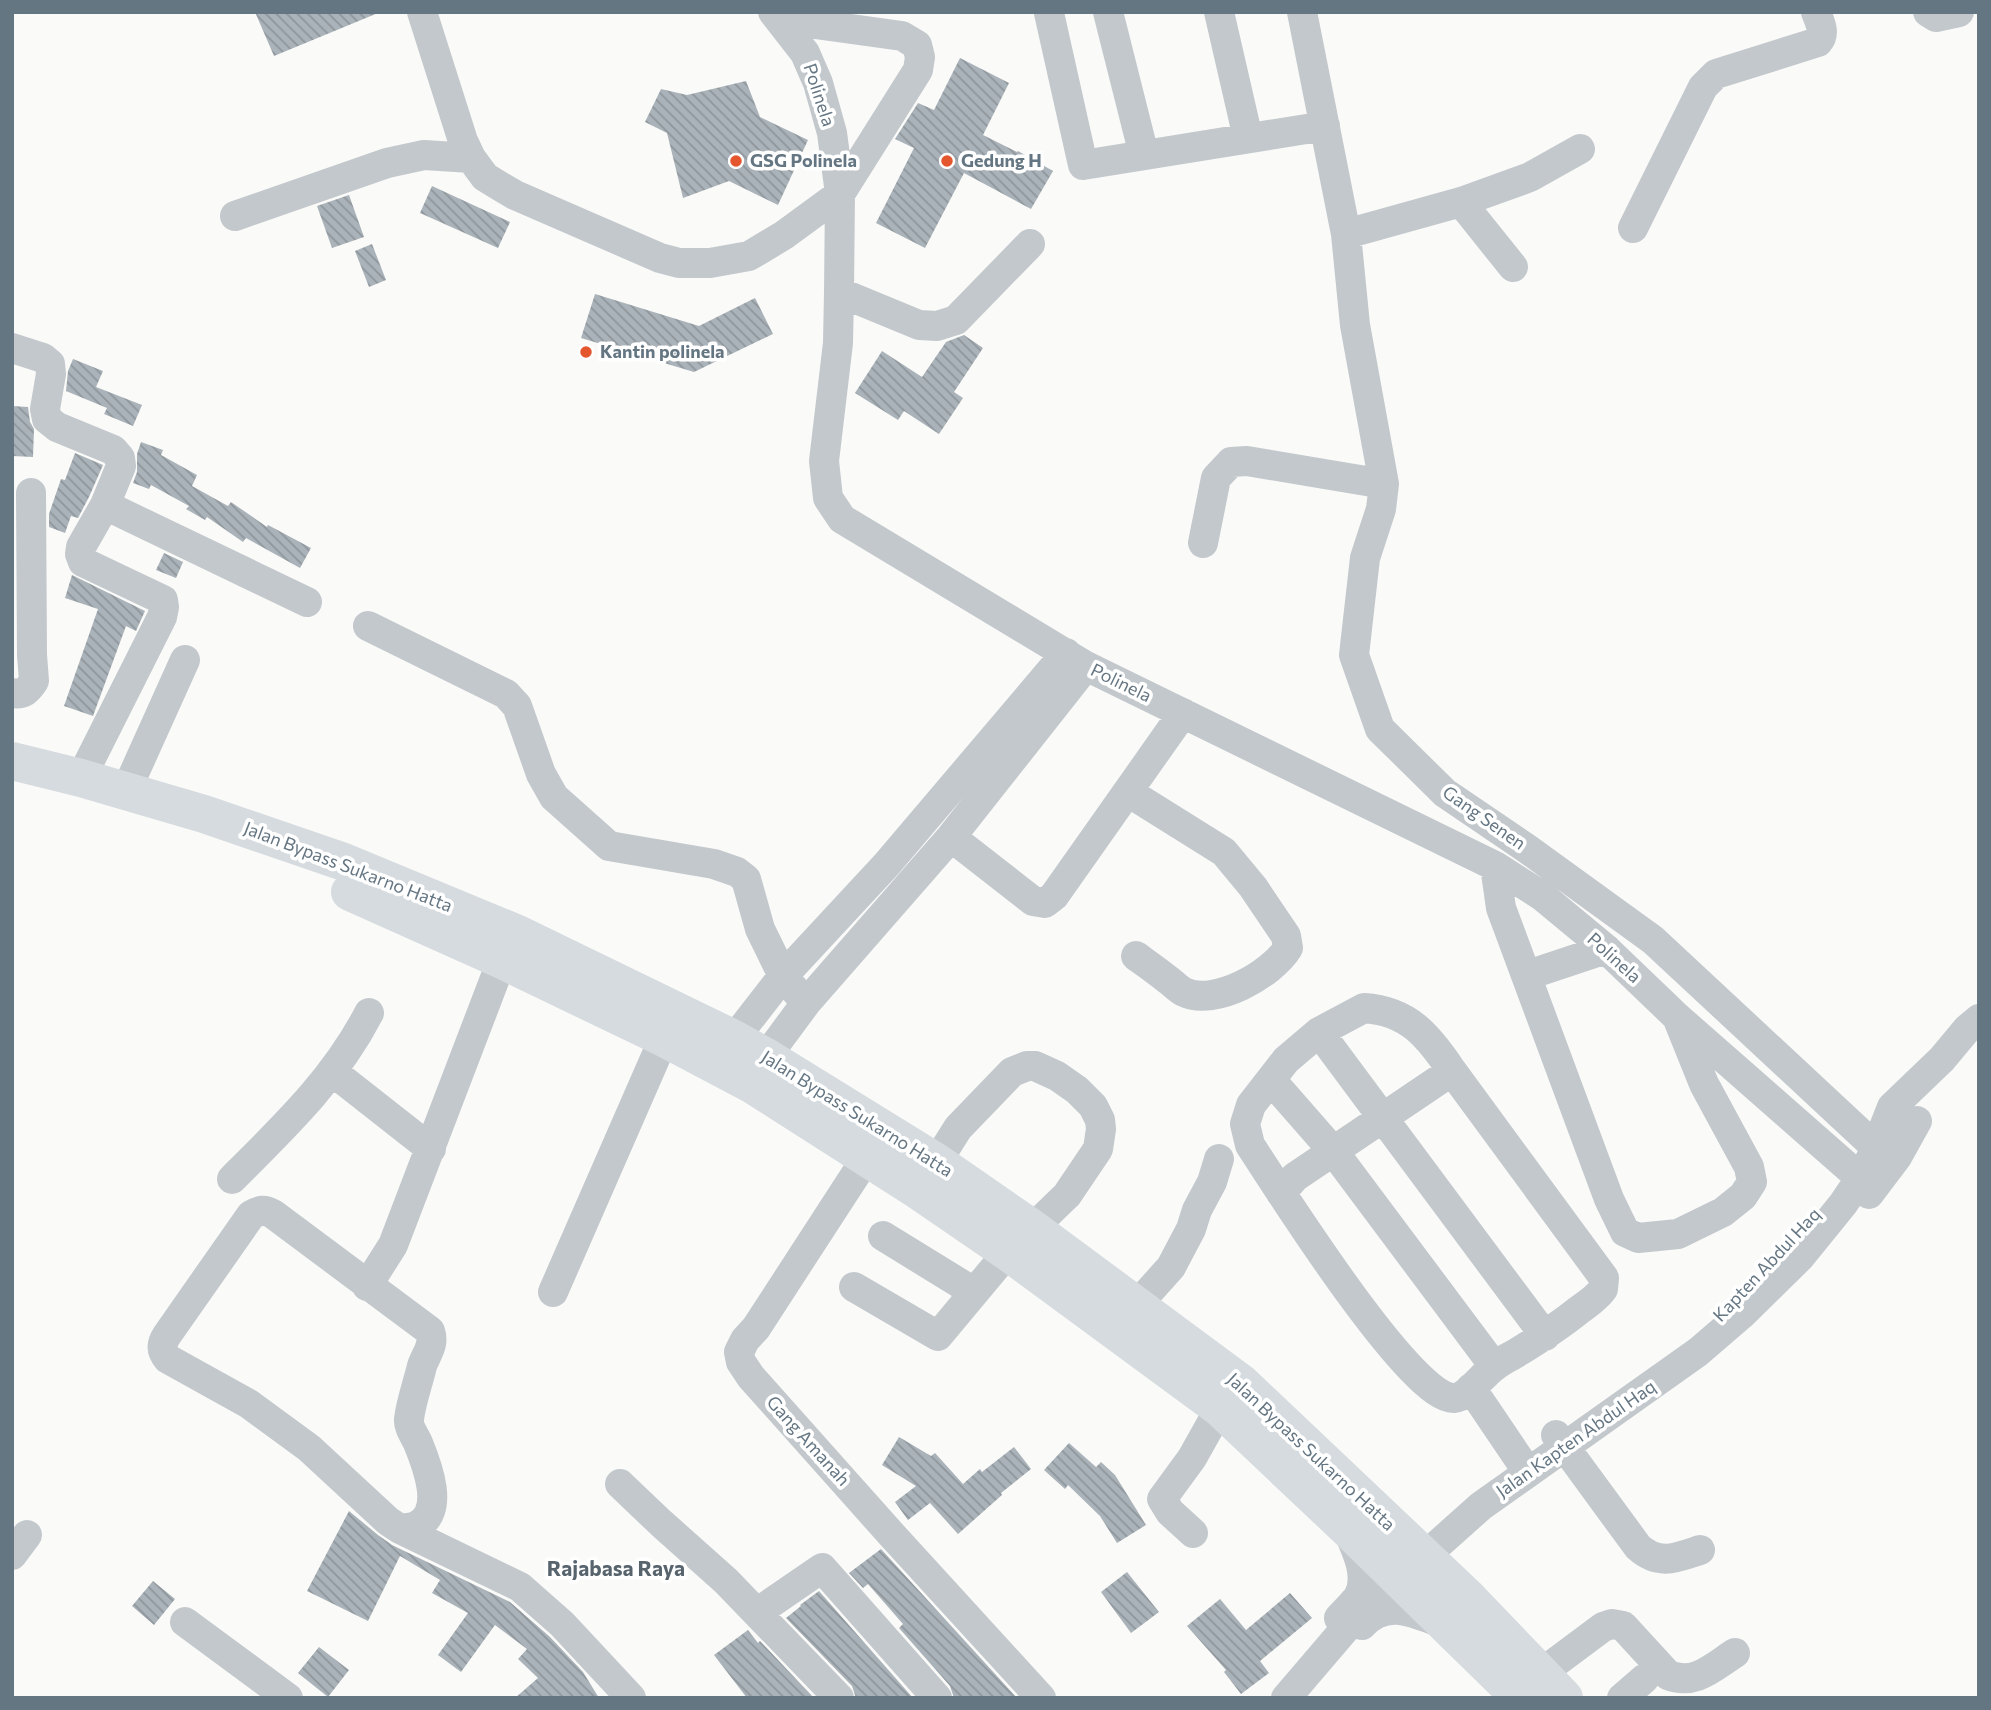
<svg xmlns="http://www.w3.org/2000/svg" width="1991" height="1710" font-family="Commissioner,sans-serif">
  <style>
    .building { fill: url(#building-back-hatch) }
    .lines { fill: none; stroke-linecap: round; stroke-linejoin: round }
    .minor { stroke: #c3c8cc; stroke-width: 30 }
    .highway { stroke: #d6dbdf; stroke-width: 38 }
    .poi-dot { fill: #e4572e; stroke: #fff; stroke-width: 2.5 }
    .labels { text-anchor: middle; stroke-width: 7; stroke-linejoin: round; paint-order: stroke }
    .street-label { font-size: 18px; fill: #657683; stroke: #fff }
    .poi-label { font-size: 18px; font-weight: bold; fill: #657683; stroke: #fff; text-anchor: start }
    .quarter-label { font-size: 21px; font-weight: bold; fill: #57646e; stroke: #fff }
  </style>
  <defs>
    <pattern id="building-back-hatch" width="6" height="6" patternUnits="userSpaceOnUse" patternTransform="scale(1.75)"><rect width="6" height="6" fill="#aab3b9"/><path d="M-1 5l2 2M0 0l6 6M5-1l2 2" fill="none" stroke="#8e969c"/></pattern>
  </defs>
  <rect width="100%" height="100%" fill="#fafaf8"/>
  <path class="building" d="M255,12H378V13L274,56Z
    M960,58L1009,83L983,135L1017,152L1018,151L1053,171L1031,209L964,173L925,248L876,223L914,148L895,139L918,103L934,110Z
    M746,81L760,117L808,140L778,205L729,181L683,198L667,133L645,122L661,89L687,95Z
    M432,186L510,222L498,248L420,213Z
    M349,195L364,237L332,248L317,206Z
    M372,244L386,280L369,287L355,251Z
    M595,294L699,326L755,298L773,334L694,372L581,338Z
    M964,335L983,348L954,392L963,398L939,434L904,411L898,420L855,393L882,351L922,377L946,342Z
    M73,359L103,371L96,387L142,405L133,426L104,414L107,408L66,391L68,371Z
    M12,406L28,407L30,422L34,429L33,457L12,456Z
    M141,442L163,450L161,455L197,475L192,486L228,506L231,502L267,527L268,525L311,548L300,568L246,538L243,542L207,517L205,520L186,509L189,506L151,485L149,489L133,483L137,472V454Z
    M75,453L103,465L89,497L78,518L71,516L65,533L49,527V514L61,479L65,480Z
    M164,553L183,562L176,578L156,570Z
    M72,575L145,611L136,631L126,626L93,716L64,706L98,609L65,598Z
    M899,1437L931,1456L935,1453L963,1484L980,1469L982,1472L1014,1447L1031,1469L1001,1493L1002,1495L958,1534L930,1503L908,1520L895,1502L916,1486L882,1465Z
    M1069,1443L1096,1467L1101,1462L1115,1475L1146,1525L1117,1543L1100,1516L1068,1485L1065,1489L1044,1470Z
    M349,1511L378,1535L392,1545L510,1602L550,1637L583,1672L599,1698H515L538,1678L518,1659L527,1649L495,1625L461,1672L438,1655L468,1613L432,1593L440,1580L400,1556L368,1621L307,1591Z
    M881,1549L1017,1698H954L950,1686L899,1628L903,1624L868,1584L863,1588L849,1573Z
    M1127,1572L1159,1612L1131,1633L1101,1592Z
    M153,1581L175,1599L154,1625L132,1606Z
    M819,1591L913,1698H856L852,1686L786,1618L801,1606L800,1605Z
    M1290,1593L1312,1618L1260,1661L1269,1673L1241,1694L1224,1672L1226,1670L1187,1626L1220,1599L1246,1630Z
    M748,1630L758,1643L760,1641L814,1698H747L714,1655Z
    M319,1647L349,1670L328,1697L298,1673Z"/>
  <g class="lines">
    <path class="minor" d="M422,12L463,141L471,158L485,177L498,185L515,195L660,258L679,263H710L749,256L784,235L840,194L918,70L920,57L917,45L902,36L779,19
      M773,12L805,53L818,83L832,133L840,194L839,292L838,343L824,461L828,498L842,519L1086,666L1495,866L1542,896L1606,949L1678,1018L1850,1169
      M1108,12L1144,155
      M1219,12L1248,138
      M1302,12L1346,234L1355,325L1384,484L1381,509L1365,558L1354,655L1380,729L1445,793L1526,848L1653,940L1869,1141
      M1928,12L1936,17L1959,12
      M1049,13L1083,165L1325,126
      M1461,202L1513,267
      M235,216L387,163L424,155L471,158
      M1633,228L1703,87L1716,74L1818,42C1826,33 1820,23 1816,12
      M1346,234L1461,202L1530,177L1580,149
      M839,292L919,325L937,326L956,320L1030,244
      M12,348L43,358L50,364L51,374L45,409L47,419L57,427L113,450L120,458L121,466L105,505L81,547L80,554L83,562L163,600L164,607L162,617L81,778
      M105,505L307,602
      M1203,543L1216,478L1231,462L1247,461L1384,484
      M368,626L506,694L517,706L541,774L554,797L609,846L714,864L737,872L746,879L760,929L783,976L806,1003
      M12,693C24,695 28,690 34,681L32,655L31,493
      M126,791L185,660
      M1128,792L1224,852L1253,887L1286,936L1288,948C1272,974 1215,1007 1184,992C1178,989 1173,983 1167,979C1157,971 1147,964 1136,956
      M951,837L1033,901L1045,903L1054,896L1183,713
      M1495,866L1501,908L1609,1199L1625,1232L1638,1238L1678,1234L1723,1212L1743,1196L1752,1182L1749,1167L1704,1084L1679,1022
      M1528,975L1606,949
      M1364,1008C1408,1011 1428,1035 1452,1071L1604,1278L1603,1289C1597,1298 1587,1304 1579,1310C1558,1327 1536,1341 1513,1355C1507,1358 1500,1362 1495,1366C1483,1374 1468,1397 1454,1398C1412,1401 1276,1185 1250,1145L1245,1124L1251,1105L1286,1060L1319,1032Z
      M1319,1032L1545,1336
      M734,1039L783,976L887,864L1066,653
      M766,1057L806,1003L951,837L1086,666
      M333,1072L431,1149
      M1271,1080L1334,1152L1494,1366
      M867,1157L756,1328L745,1340L739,1352L741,1362L751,1377L891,1534L1041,1698
      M232,1179C284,1127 335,1079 369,1013
      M1281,1193L1295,1177L1452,1071
      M1869,1194L1897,1157L1917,1121
      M883,1236L974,1292
      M367,1286L393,1245L502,960
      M854,1287L938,1336L1008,1252L1067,1195L1098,1149L1101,1129L1100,1120L1093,1106L1077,1090L1057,1076L1035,1066H1027L1012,1072L958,1128L926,1179
      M553,1292L664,1038
      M1136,1306L1171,1267L1191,1229L1197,1210L1212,1182L1219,1159
      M1471,1388L1521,1462
      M1556,1435L1638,1547C1659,1566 1676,1558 1700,1550
      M620,1484L661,1523L726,1581L839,1698
      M400,1529C405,1528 412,1528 416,1526C446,1513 427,1465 418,1443C415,1436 408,1427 409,1419C411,1402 418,1383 422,1366C426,1354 435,1345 430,1331L273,1214C264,1209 260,1210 251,1215L167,1335C161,1344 161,1351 168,1359L249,1404L309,1448L388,1521L400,1529L520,1587L562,1624L631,1698
      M1193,1533L1170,1512L1162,1499L1192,1458L1220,1408
      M12,1555L27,1535
      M758,1612L822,1568L937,1698
      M1339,1618C1345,1611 1353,1604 1358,1597C1370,1577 1356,1549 1348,1531
      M185,1622L288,1698
      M1362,1625C1387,1598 1414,1613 1444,1624
      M1540,1674L1603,1627L1612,1624L1623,1626L1668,1675C1695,1686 1713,1667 1735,1653
      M1286,1698L1351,1622L1481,1506L1698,1352L1741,1315L1800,1257L1843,1204L1862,1176L1876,1148L1892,1107L1942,1059L1967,1029L1979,1019
      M1622,1698L1644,1679"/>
    <path class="highway" d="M12,761L81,778L204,814L344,862L518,934L734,1039L766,1057L936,1162L1033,1229L1241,1383L1466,1596L1564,1698
      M350,892L502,960L664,1038L753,1085L919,1191L1008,1252L1220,1408L1347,1528L1521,1698"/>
  </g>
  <g class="poi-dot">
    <circle cx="736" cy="161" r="7"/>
    <circle cx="947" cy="161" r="7"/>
    <circle cx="586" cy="352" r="7"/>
  </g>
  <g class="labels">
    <g class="street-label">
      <text transform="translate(819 95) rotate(72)" y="6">Polinela</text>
      <text transform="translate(1121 683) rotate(26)" y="6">Polinela</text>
      <text transform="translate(1484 818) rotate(35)" y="6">Gang Senen</text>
      <text transform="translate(348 867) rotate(21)" y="6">Jalan Bypass Sukarno Hatta</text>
      <text transform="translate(1614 958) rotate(42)" y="6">Polinela</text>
      <text transform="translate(857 1114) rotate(32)" y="6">Jalan Bypass Sukarno Hatta</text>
      <text transform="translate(1767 1265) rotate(-47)" y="6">Kapten Abdul Haq</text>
      <text transform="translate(1576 1439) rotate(-35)" y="6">Jalan Kapten Abdul Haq</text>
      <text transform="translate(808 1441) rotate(48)" y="6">Gang Amanah</text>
      <text transform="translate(1311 1452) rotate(43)" y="6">Jalan Bypass Sukarno Hatta</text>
    </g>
    <g class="poi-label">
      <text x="750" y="167">GSG Polinela</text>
      <text x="961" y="167">Gedung H</text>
      <text x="600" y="358">Kantin polinela</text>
    </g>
    <g class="quarter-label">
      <text x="616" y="1576">Rajabasa Raya</text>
    </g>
  </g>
  <rect width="1991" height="1710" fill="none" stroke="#657683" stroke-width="28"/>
</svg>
